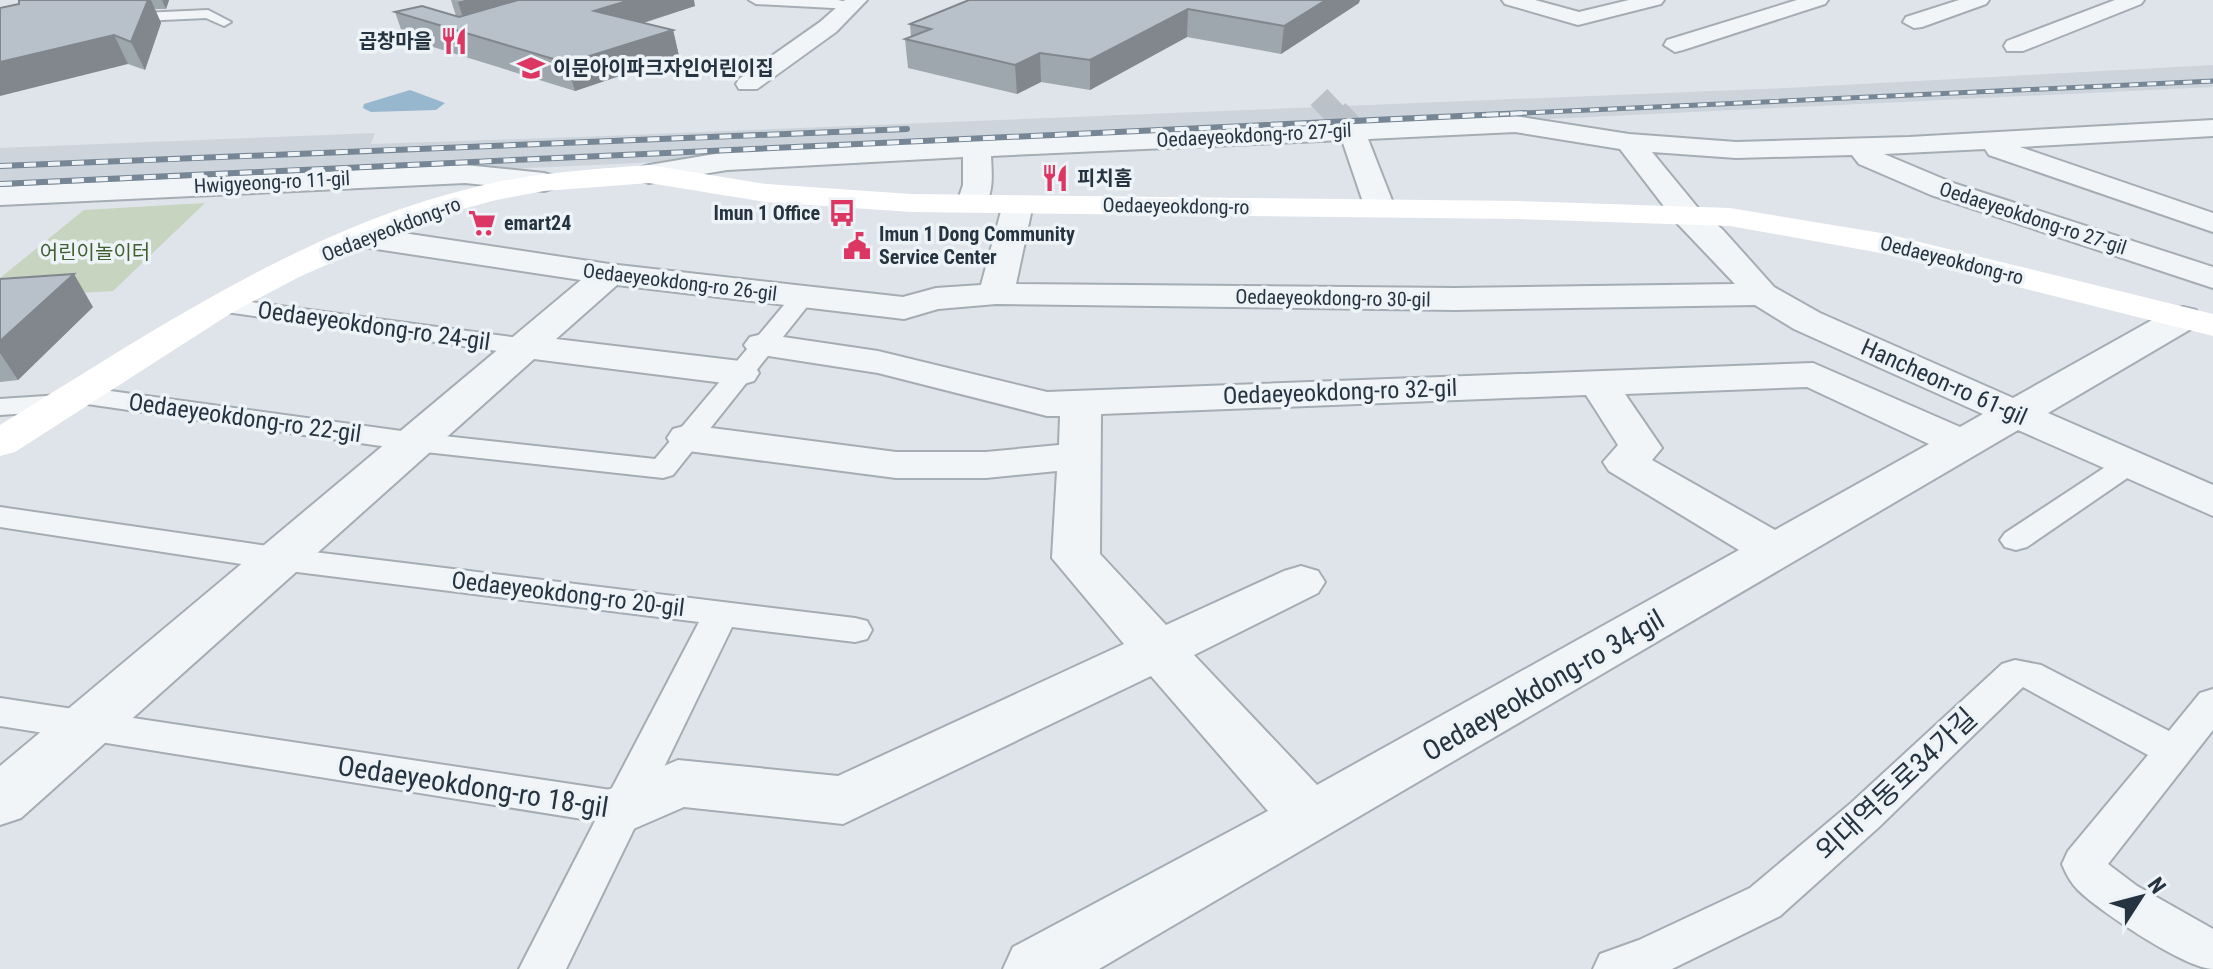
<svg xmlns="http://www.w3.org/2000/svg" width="2213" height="969" font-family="'Roboto Condensed','Noto Sans KR',sans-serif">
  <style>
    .built { fill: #cdd4dc }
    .green { fill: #c7d4bf }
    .water { fill: #96b7cd }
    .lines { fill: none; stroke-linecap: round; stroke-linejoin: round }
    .street-tunnel-far1 { stroke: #bac1c8; stroke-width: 23; stroke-dasharray: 23 12; stroke-linecap: butt }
    .street-tunnel { stroke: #bac1c8; stroke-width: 29; stroke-dasharray: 29 15; stroke-linecap: butt }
    .lane-casing { stroke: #a4acb4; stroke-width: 4 }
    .street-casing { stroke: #a4acb4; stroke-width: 4 }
    .lane { fill: #f2f5f7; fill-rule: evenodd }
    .street { fill: #f2f5f7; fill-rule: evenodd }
    .secondary { fill: #fff; fill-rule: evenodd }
    .rail-far1-casing { stroke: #778695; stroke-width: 5 }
    .rail-casing { stroke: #778695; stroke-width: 6 }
    .rail-far1 { stroke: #eef3f7; stroke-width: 3; stroke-dasharray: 9; stroke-linecap: butt }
    .rail { stroke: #eef3f7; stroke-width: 4; stroke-dasharray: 12; stroke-linecap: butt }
    .wall { fill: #9ea6ae }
    .shaded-wall { fill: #81878d }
    .building { fill: #b8c1ca; stroke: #81878d; stroke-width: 2 }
    .labels { text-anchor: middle; stroke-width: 7; stroke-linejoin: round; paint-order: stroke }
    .far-poi-label { font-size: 20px; font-weight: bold; fill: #263442; stroke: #eef3f7; text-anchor: start }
    .far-street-label { font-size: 20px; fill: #263442; stroke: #eef3f7 }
    .far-park-label { font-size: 20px; fill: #406032; stroke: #eef3f7 }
    .street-label { font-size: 24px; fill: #263442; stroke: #eef3f7 }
    .near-street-label { font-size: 28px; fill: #263442; stroke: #eef3f7 }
  </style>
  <rect width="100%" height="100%" fill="#dfe4ea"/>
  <path class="built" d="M2213,65V87L552,167L0,188V148L375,133L371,144L580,137L1786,88Z"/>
  <path class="green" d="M205,203L113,291L0,298V278L84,210Z"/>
  <path class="water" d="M410,90L445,103L436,110L371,112L363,108L364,104Z"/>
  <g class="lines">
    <path class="street-tunnel-far1" d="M1319,97L1336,115"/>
    <path class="street-tunnel" d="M1335,113L1352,131"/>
    <g class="lane-casing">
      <path id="lane" d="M749,0H838L859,5L852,9L756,4Z
        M208,10L231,22L224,26L206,18L120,22L113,18L120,14Z
        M802,291L814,298L810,303L673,475L663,478L416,451L73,402L70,409L60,411L0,415V399L61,395L64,388L74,386L416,433L655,459L794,293Z
        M221,298L526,339L539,347L526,355L212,310L209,305Z
        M2129,455L2139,458L2144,464L2139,470L2027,547L2016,550L2005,547L2000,540L2005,533L2119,458Z
        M0,507L281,548L855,618L867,621L872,630L867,639L855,642L732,627L566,969H519L595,821L0,726V698L611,790L699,622L281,570L0,527Z
        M2015,660L2041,665L2169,731L2200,693L2213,689V730L2108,864L2137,886L2213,929V969C2186,969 2099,911 2078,890C2071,883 2066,874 2062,864L2068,851L2148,755L2023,687L1879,827L1780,916L1672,969H1593L1600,954L1639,940L1750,888L1851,803L2002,664Z"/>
    </g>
    <g class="street-casing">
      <path id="street" d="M845,0H867L836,32L757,89H739L736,84L739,79L820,22Z
        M1502,0H1535L1579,12L1629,0H1664L1661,4L1578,25L1505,4Z
        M1797,0H1828L1825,4L1683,50L1675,52L1664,45L1667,40Z
        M1959,0H1989L1986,4L1922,27L1914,28L1903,22L1906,17Z
        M2115,0H2144L2141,4L2023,51H2007L2004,46L2007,41Z
        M1515,116L1629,134L1736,142L1909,137L2213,120V136L2020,147L2213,213V232L1989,155L1985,149L1884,154L1953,183L2213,267V288L1931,195L1859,164L1852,155L1736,158L1652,152L1698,208L1723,230L1774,287L1820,313L2013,398L2170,310L2183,307L2196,310L2201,318L2196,326L2048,413L2213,485V516L2018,430L1099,969H1003L1013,947L1268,811L1151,676L843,824L684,807L624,833L603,826L594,809L603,792L678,760L838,776L1124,644L1052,558L1057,471L986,478H896L688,451L673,447L667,438L673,429L688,425L896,452H986L1059,445L1060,416H1047L878,373L750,353L744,345L750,337L763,334L878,351L1047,392L1813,363L1960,427L1983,414L1794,329L1755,305L1455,310L996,304L938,309L904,319L617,285L556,339L740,361L754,365L759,373L754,381L740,385L534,359L21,818L0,825V766L581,280L363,247L352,244L347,237L352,230L363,227L609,264L903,297L936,288L981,285L1003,204L1007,198H1029L1033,204L1016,284L1455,288L1735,284L1676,222L1620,149L1515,132L1368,139L1395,208L1391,214H1369L1365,208L1342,140L991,156C992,175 994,193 983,209H961L957,203L963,185V157L727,170L649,183L639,180L635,174L639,168L649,165L727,152ZM1807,387L1929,444L1775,530L1652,460L1662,448L1625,394ZM1586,395L1618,445L1603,462L1609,471L1739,550L1317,785L1194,655L1318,593L1325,582L1318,571L1301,566L1284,571L1166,625L1100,554L1101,414Z
        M465,165L544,173L554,176L559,182L554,188L544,191L465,183L0,205V187Z"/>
    </g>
    <use href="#lane" class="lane"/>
    <use href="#street" class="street"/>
    <path class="secondary" d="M649,165L766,184L911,194L1519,201L1730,208L1887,234L2213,314V336L1886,254L1730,226L1519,219L911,212L766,202L649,183L544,191L496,200L452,212L374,244L299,277L233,312L15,452L0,456V425C155,330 312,222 493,183C544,172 596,169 649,165Z"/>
    <g class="rail-far1-casing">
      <path id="rail-far1" d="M1482,115L2213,81"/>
    </g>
    <g class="rail-casing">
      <path id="rail" d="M0,166L907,129
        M0,184L1525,113"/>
    </g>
    <use href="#rail-far1" class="rail-far1"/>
    <use href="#rail" class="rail"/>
  </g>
  <path class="wall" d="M19,0H169L166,9H155L161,23L145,70L128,64L19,4Z
    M451,0L695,6L644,23L673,30L679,56L575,91L404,38L395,12L456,16Z
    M969,0L1359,3L1281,54L1187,37L1090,90L1041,82L1017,94L908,68L905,39L911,37L910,24Z
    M0,279L93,307L18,380L0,382Z"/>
  <path class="shaded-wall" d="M148,0H151L161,23L145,70L131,42Z
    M162,0H169L166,9Z
    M465,0H572L466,27L458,2Z
    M630,0H694L695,6L601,36L594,11Z
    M1326,0H1360L1359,3L1281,54L1284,26Z
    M1188,9L1187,37L1090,90V60Z
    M673,30L679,56L575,91L567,63Z
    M114,35L128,64L0,96V62Z
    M1040,53L1041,82L1017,94L1015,65Z
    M74,274L93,307L18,380L0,353V341Z"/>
  <path class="building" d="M19,0H148L131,42L114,35L0,62V8L19,4Z
    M518,0H630L594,11L673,30L567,63L395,12L422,6L459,17Z
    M969,0H1326L1284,26L1188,9L1090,60L1040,53L1015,65L905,39L931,29L910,24Z
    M74,274L0,341V279Z"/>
  <defs>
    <g id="restaurant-bare" transform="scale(2.16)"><path d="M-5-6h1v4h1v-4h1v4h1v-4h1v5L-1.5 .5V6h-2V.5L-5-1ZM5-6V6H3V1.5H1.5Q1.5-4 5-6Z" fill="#dc3763" stroke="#eef3f7" stroke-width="2.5" paint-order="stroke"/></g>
    <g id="school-bare" transform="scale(2.16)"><path d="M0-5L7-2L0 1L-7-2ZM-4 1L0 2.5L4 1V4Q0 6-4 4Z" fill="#dc3763" stroke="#eef3f7" stroke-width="2.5" paint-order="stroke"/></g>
    <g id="bus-bare" transform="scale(2.16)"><path d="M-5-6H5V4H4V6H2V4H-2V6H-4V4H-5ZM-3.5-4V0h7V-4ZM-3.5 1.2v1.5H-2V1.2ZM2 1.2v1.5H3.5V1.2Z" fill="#dc3763" stroke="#eef3f7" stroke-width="2.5" paint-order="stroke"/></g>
    <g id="supermarket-bare" transform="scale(2.16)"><path d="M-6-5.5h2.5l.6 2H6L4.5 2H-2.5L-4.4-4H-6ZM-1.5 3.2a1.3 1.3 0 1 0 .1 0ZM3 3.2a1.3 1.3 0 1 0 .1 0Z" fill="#dc3763" stroke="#eef3f7" stroke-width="2.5" paint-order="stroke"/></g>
    <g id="civic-bare" transform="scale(2.16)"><path d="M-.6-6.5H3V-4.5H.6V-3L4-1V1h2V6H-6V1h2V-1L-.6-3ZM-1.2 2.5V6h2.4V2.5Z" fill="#dc3763" stroke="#eef3f7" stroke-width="2.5" paint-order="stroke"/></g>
  </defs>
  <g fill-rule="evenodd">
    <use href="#restaurant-bare" x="454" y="41"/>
    <use href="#school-bare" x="531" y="68"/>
    <use href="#restaurant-bare" x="1055" y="178"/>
    <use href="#bus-bare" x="842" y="213"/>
    <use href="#supermarket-bare" x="482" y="223"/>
    <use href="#civic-bare" x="857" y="246"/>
  </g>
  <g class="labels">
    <g class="far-poi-label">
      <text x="432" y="48" text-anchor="end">곱창마을</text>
      <text x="553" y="75">이문아이파크자인어린이집</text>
      <text x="1077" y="185">피치홈</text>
      <text x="820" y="220" text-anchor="end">Imun 1 Office</text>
      <text x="504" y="230">emart24</text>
      <text x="879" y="241">Imun 1 Dong Community<tspan x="879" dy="23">Service Center</tspan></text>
    </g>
    <g class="far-street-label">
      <text transform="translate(1254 135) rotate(-3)" y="7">Oedaeyeokdong-ro 27-gil</text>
      <text transform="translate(272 182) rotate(-3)" y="7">Hwigyeong-ro 11-gil</text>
      <text transform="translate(1176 206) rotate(1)" y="7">Oedaeyeokdong-ro</text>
      <text transform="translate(2033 218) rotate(18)" y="7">Oedaeyeokdong-ro 27-gil</text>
      <text transform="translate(391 229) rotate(-21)" y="7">Oedaeyeokdong-ro</text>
      <text transform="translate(1952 260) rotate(14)" y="7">Oedaeyeokdong-ro</text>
      <text transform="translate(680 282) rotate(7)" y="7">Oedaeyeokdong-ro 26-gil</text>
      <text transform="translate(1333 298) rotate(1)" y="7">Oedaeyeokdong-ro 30-gil</text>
    </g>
    <g class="far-park-label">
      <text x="95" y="259">어린이놀이터</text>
    </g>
    <g class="street-label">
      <text transform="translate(374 326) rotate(8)" y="8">Oedaeyeokdong-ro 24-gil</text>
      <text transform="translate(1944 382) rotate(24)" y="8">Hancheon-ro 61-gil</text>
      <text transform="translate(1340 392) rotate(-2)" y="8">Oedaeyeokdong-ro 32-gil</text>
      <text transform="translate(245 418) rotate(8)" y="8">Oedaeyeokdong-ro 22-gil</text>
      <text transform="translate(568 594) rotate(7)" y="8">Oedaeyeokdong-ro 20-gil</text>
    </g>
    <g class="near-street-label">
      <text transform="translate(1543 685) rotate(-30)" y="10">Oedaeyeokdong-ro 34-gil</text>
      <text transform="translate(1896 784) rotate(-43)" y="10">외대역동로34가길</text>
      <text transform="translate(473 786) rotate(9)" y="10">Oedaeyeokdong-ro 18-gil</text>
    </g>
  </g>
  <g transform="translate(2141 897) rotate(54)" stroke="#eef3f7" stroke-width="6" paint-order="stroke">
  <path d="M0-6L14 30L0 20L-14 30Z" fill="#263442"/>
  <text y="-12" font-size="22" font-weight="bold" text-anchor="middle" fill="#263442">N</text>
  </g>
</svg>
